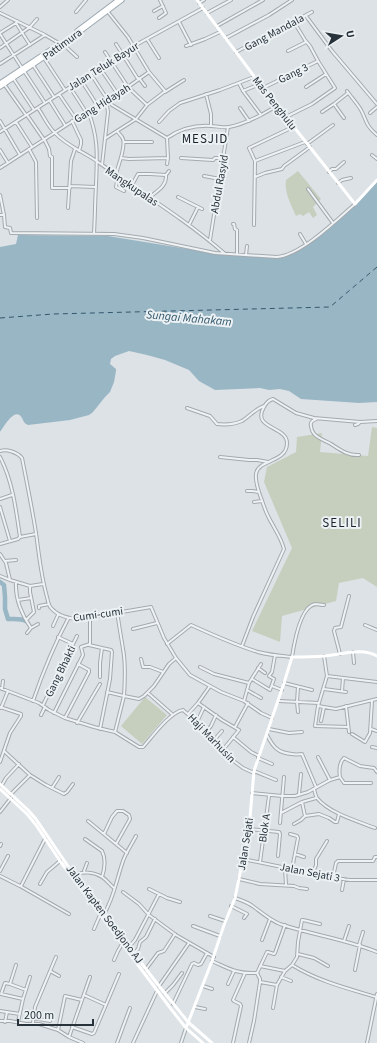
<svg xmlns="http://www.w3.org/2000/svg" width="377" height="1043" font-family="'Source Sans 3',sans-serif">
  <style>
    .green { fill: #c6cfbe }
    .water { fill: #99b6c5 }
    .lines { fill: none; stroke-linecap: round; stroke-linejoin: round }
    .river { stroke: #99b6c5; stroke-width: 4.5 }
    .ferry { stroke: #33586d; stroke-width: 1; stroke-dasharray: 5 4; stroke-linecap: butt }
    .street-casing { stroke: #a3aaaf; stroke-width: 4 }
    .primary-casing { stroke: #9ca8b1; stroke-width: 5.5 }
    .street { stroke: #eff2f4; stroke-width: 2 }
    .secondary { stroke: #fff; stroke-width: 3 }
    .primary { stroke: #fff; stroke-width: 3.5 }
    .labels { text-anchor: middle; stroke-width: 4; stroke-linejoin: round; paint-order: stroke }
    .street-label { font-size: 11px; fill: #27323b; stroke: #ecf1f4 }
    .water-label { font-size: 12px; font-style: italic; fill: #33586d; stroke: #ecf1f4 }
    .quarter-label { font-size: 13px; letter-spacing: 1px; fill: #19232c; stroke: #ecf1f4 }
  </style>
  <rect width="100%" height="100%" fill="#dde2e6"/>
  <path class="green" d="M298,171L321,199L313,207L317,215L313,218L309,212L303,216L300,214L296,216C291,205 284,192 286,180Z
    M372,427L377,428V587L363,578L339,583L336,601L282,616L280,642L252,631L292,548L264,482L267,467L296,452L297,437L322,433L320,452L368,456Z
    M145,697L167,715L142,744L121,726Z"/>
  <path class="water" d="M377,180V402L359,403L301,399L289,391L280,389L269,390L260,388L215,390L199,381L189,370L165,360L147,355L129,351L115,356L111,359L110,364L116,369V371L114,382L110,392L105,397L93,412L89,415L70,420L28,425C24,423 24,422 22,418C15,406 4,427 0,432V247L16,244L18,235L108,236L224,255L283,258L308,244L347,212L362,198Z"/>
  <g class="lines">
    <path class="river" d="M0,582L4,585L5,597V609L8,619C14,619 21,618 26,621"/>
    <path class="ferry" d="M0,318L53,314L330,307L377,267"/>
    <g class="street-casing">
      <path id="street" d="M199,3L204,0
        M0,7L8,0
        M154,11L163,6
        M76,12L86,0
        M0,13L45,35L62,45
        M207,13L231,0
        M306,16L332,51L377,104
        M159,18L166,13L160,0
        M17,21L16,23L30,45
        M179,22L191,45
        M294,22L305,40L310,46L318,61
        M217,26L263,0
        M0,33L16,23
        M0,34L22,68
        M226,38L269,15L292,0
        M147,39L159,58
        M63,44L77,57
        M116,44L138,79
        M186,46L205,39L220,32
        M0,48L30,27L37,19
        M288,51L306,42
        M105,52L128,87L147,105
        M236,52L312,12
        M44,58L65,90
        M0,64L45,35
        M33,65L54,97
        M100,68L117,93
        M24,71L45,103
        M91,74L107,99L112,105L167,138
        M13,78L34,110
        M139,78L145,86
        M81,80L97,105
        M239,83L243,91L261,115L277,106
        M4,84L26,115
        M70,87L86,112
        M306,87L326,74
        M263,88L318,61L335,88L312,104L286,117
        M243,91L260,84
        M347,91C351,97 357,103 361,110C367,121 365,125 377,135
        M165,92L184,80
        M59,94L76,119
        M206,94L211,114V126
        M50,101L65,125
        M334,104L344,118
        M38,108C43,115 48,127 55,133C67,146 84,152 98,162C140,192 185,219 224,253
        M240,108L249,121
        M88,111C99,138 97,158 96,185C95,201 95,217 94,233
        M322,112L334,104L348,93
        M370,113L377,107
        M27,115L45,141L49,149L50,156L52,157V188H70
        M0,121L20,155
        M72,121L81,140V144L79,151
        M16,122L32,147
        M159,122L169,111L180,103L220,90L254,77
        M0,132L134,46L203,8
        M106,138L136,119L147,105L164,92L165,91L149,72L128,37L108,12
        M167,138C180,129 195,125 211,126C217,126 223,128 229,127C241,125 251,120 261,115
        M124,142H152
        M307,144L333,125
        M29,149L36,162L37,218
        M0,150L8,163
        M372,155L377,159
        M121,158L129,159L168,158
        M181,158L213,160L215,158H224
        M255,161L249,148L293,127
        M167,164L168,158L167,138
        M102,165L108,112L107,106L104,101
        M0,168L107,99L128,87L149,72
        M329,172L332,169H336L344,162
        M116,174C118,166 126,147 123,139C122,136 119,134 117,131
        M166,175L169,171
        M118,176L116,187L124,191
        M204,176L220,179
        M255,177L265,173L282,169L284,166L310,147
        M338,183L342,180L351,178
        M132,185L138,174H150L166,175C167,186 157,191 150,197
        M70,186L95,187
        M308,189L333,223
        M0,195L4,215L5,227L10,228L11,233L114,234L143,238L215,253L277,257C301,255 337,220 355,204
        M178,197L198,207
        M68,208L71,161L75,149
        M0,215H4
        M233,224H234L235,229L237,230V254
        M189,225L198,207L202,209
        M254,225L255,161L305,142
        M300,234L306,244
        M210,240L228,127
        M246,255L247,246
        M187,408L210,416L217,424C225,425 235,424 242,421C250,416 255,409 264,406
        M316,419C312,421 310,422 311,426C312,437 322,439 331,444C339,449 348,456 359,455
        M355,425L358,424L360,422
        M0,451C7,449 17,452 22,458C27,483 32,508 36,533C39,555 41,576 47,597C48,600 48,605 51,608C59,617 70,619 81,619L151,607L164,638L176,658L190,675L221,692L244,701L261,713L272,718
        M0,457C13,482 16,510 20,537L18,539L0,544
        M220,457L249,460H257L268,462
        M247,491H252L259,492
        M0,499L12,495
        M254,502L262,501
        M0,507L10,541
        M20,537L36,534
        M0,554L6,563L10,580L0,576
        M5,561L16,560
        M10,580L30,586L43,584
        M16,582C15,598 22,615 31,628L27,633
        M18,600L31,598
        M39,608V606L49,604
        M117,612C119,625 121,637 123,649C126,664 125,681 124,696L139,699L144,696L154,686L169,664L176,658
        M26,620L34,612L30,592V586
        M365,625L377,630
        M53,626L58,615
        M31,628L38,624
        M133,629L157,623
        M58,637L73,644
        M167,644L191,625C213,635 235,645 258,652C269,655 281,656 292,657C294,644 300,607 315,604C318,604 321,605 324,605
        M89,645L102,648
        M242,646L253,617L284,549C281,537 274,528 269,518C265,511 263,503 260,495C258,489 255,481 256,474C258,459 287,463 287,443C287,426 251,429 264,407C266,403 269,400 273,399L296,413L314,418L360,422L377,421
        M353,652L354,663
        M340,654L334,631L335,628L341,627L349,596
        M324,656L327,676L318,706L315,726L348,727
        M141,659L143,667H150L163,672
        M200,667L214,674L249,683
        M258,668L265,673
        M327,676L377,682
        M252,679L270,690L274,679L269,676L272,672L275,655
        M284,683L312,690
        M272,686L282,690
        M0,688L39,703L49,710L65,718L94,727L115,732L139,747H143C152,737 170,712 183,710L207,731L222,751L227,756L243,768L254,773
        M2,689L3,681
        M324,689L346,692
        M247,690L261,698
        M342,691L343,678
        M107,692L124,696L115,732
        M148,693L173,715
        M33,701C43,672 54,645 68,619
        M244,701L249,683L261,664
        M279,701L319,703
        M198,703L222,720L239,730L222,751
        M43,705L77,636
        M318,706L336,709L377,699
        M346,706L349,732
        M0,707L21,714V716L10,733L0,762
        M1,708L8,691
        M298,712L297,702L298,687
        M54,713L83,655L81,647L90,644V617
        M188,714L198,703L210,686
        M41,715L45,707
        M65,718L89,672V670L78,664
        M321,721L324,707
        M197,722L204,707
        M77,723L100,684
        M235,727L248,703
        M100,729L110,679L112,652L111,650L102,648L100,663V677
        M269,729L289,733L302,732
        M371,729L377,731
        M207,731L211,726L216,715
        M352,734L365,742L370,733L372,701
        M267,735C273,747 278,753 292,754C296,755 299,754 302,754L316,787
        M233,737L251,752L259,756
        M214,740L222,731
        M372,747L377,748
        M4,751L30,775L46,785L64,794L67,792L73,784
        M318,757L330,780
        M258,758L272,764
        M254,771L276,780
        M340,777L344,783H371
        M2,785L6,778L19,764
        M52,788L59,777
        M314,789C315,792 315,795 317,798C329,813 357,821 375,828
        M252,793L282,796H295L308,792L330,780L340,777C339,771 339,763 344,758L360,766L374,768L377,772
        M11,794L30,775
        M299,794L301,774
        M302,802L305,816L319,814L329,818L335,822H337L339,814
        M0,812L11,798
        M281,813L302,802L316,798
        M88,821L127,853
        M280,823L284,777
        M294,824L301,820L305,816
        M249,829L279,832L280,834L278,856
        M104,834L112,817L117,811H123L129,815L130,819L116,844
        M290,834L297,836L298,838L292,869
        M85,839L102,851C106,859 105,868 102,877
        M0,846L1,844
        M295,854L304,857
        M243,859L335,878L350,880H377
        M260,862L269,796
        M285,868L286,885
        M0,871L8,856
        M84,871L87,863
        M313,873L316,865V859L327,841
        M74,875C83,871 94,872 102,877C107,880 110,885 114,888
        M0,876L20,886H21L45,839
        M333,877L336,863L338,861H373L375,857H377
        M239,879L260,884L294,886L299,888L307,889
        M40,884L47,872L60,861
        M20,886L69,914
        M149,889L167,898L180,902
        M342,890L344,879
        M123,892L139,904L149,915L176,935L214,957
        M235,898C241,900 249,903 254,907C262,913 270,920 280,924C312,935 346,939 377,952
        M231,906L247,914L244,918
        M104,914C114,898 117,878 123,861C126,852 132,844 136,836
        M210,916L225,921
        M193,926L220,936
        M94,929L100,915
        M262,940L270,919
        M344,941L349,926
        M359,945L363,932
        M129,947L135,940L159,894
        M134,953L138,949L140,942L146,937L155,919
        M298,954L314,958L328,966
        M114,960L118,951L122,944
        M212,961C230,969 237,974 257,973
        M16,965L10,984L26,990
        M292,965C318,981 346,988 376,997
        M260,966L285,971
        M146,969L158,953L164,951L175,934
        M355,970L360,945
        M50,971L59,976
        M257,973L267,952H268L274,954L275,953L285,925
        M281,977L291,981
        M260,982L277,985
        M10,984L5,983L1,994L23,999
        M228,984L234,971
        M159,986L189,943
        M203,986L212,989
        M165,993L173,985L182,973
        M84,995L106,1005
        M173,1004L192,964L194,963L198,965L201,964L207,953
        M195,1007L205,1009
        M273,1008L277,985L285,971L292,965L297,957L298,942L302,920H303L320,924
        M0,1011L20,1014
        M33,1018L50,1021
        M0,1021H10L26,1024H39L58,1030L69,1037L83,1043
        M5,1022L7,1012
        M18,1022L23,999L30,977
        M33,1023L35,1007L56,957
        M72,1027L92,1034L94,1033L119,974
        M58,1030L65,996L82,1000
        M69,1037L90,977
        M117,1043L130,1008
        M133,1043L157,991
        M181,1043L186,1028
        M233,1043L241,1006L240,1004L234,1001L233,1000L245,973
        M249,1043L254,1021L260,982V979L257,973
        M367,1043L377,994"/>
    </g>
    <g class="primary-casing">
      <path id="primary" d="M77,31L118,0
        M0,83L56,46
        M0,87L62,45L122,0"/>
    </g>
    <use href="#street" class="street"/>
    <path class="secondary" d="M197,0L263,88L355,204L377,180
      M0,784L28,810L36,819L74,875L159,986L188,1022L212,1043
      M0,789L27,814L36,825L60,861L171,1009L186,1028L203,1043
      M186,1028L212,961L224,925L235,898L249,829L254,771L284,683L292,657C303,657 313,657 324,656C341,655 361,647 377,656"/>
    <use href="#primary" class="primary"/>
  </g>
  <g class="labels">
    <g class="street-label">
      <text transform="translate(274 32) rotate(-28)" y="4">Gang Mandala</text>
      <text transform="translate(62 44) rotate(-36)" y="4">Pattimura</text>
      <text transform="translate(103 66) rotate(-32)" y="4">Jalan Teluk Bayur</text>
      <text transform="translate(293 73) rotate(-26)" y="4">Gang 3</text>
      <text transform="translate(102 103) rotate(-32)" y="4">Gang Hidayah</text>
      <text transform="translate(275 103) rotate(52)" y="4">Mas Penghulu</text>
      <text transform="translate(219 184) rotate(-80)" y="4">Abdul Rasyid</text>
      <text transform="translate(132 186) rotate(34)" y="4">Mangkupalas</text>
      <text transform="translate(98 614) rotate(-8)" y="4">Cumi-cumi</text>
      <text transform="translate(60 671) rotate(-64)" y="4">Gang Bhakti</text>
      <text transform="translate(212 738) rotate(46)" y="4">Haji Marhusin</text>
      <text transform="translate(264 828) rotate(-82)" y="4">Blok A</text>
      <text transform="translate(245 844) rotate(-81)" y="4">Jalan Sejati</text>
      <text transform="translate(310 872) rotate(11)" y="4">Jalan Sejati 3</text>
      <text transform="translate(105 914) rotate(53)" y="4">Jalan Kapten Soedjono AJ</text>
    </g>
    <g class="water-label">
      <text transform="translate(189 318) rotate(5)" y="4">Sungai Mahakam</text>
    </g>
    <g class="quarter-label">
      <text x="205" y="143">MESJID</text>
      <text x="342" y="527">SELILI</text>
    </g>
  </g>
  <g transform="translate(341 36) rotate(78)" stroke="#ecf1f4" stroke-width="3" paint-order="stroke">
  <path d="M0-3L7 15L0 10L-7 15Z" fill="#27323b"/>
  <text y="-6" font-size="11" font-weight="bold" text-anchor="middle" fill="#27323b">U</text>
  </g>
  <path d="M18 1019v6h75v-6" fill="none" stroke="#27323b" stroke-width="2"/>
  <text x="24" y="1019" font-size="12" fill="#27323b" stroke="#ecf1f4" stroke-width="3" paint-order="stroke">200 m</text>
</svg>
